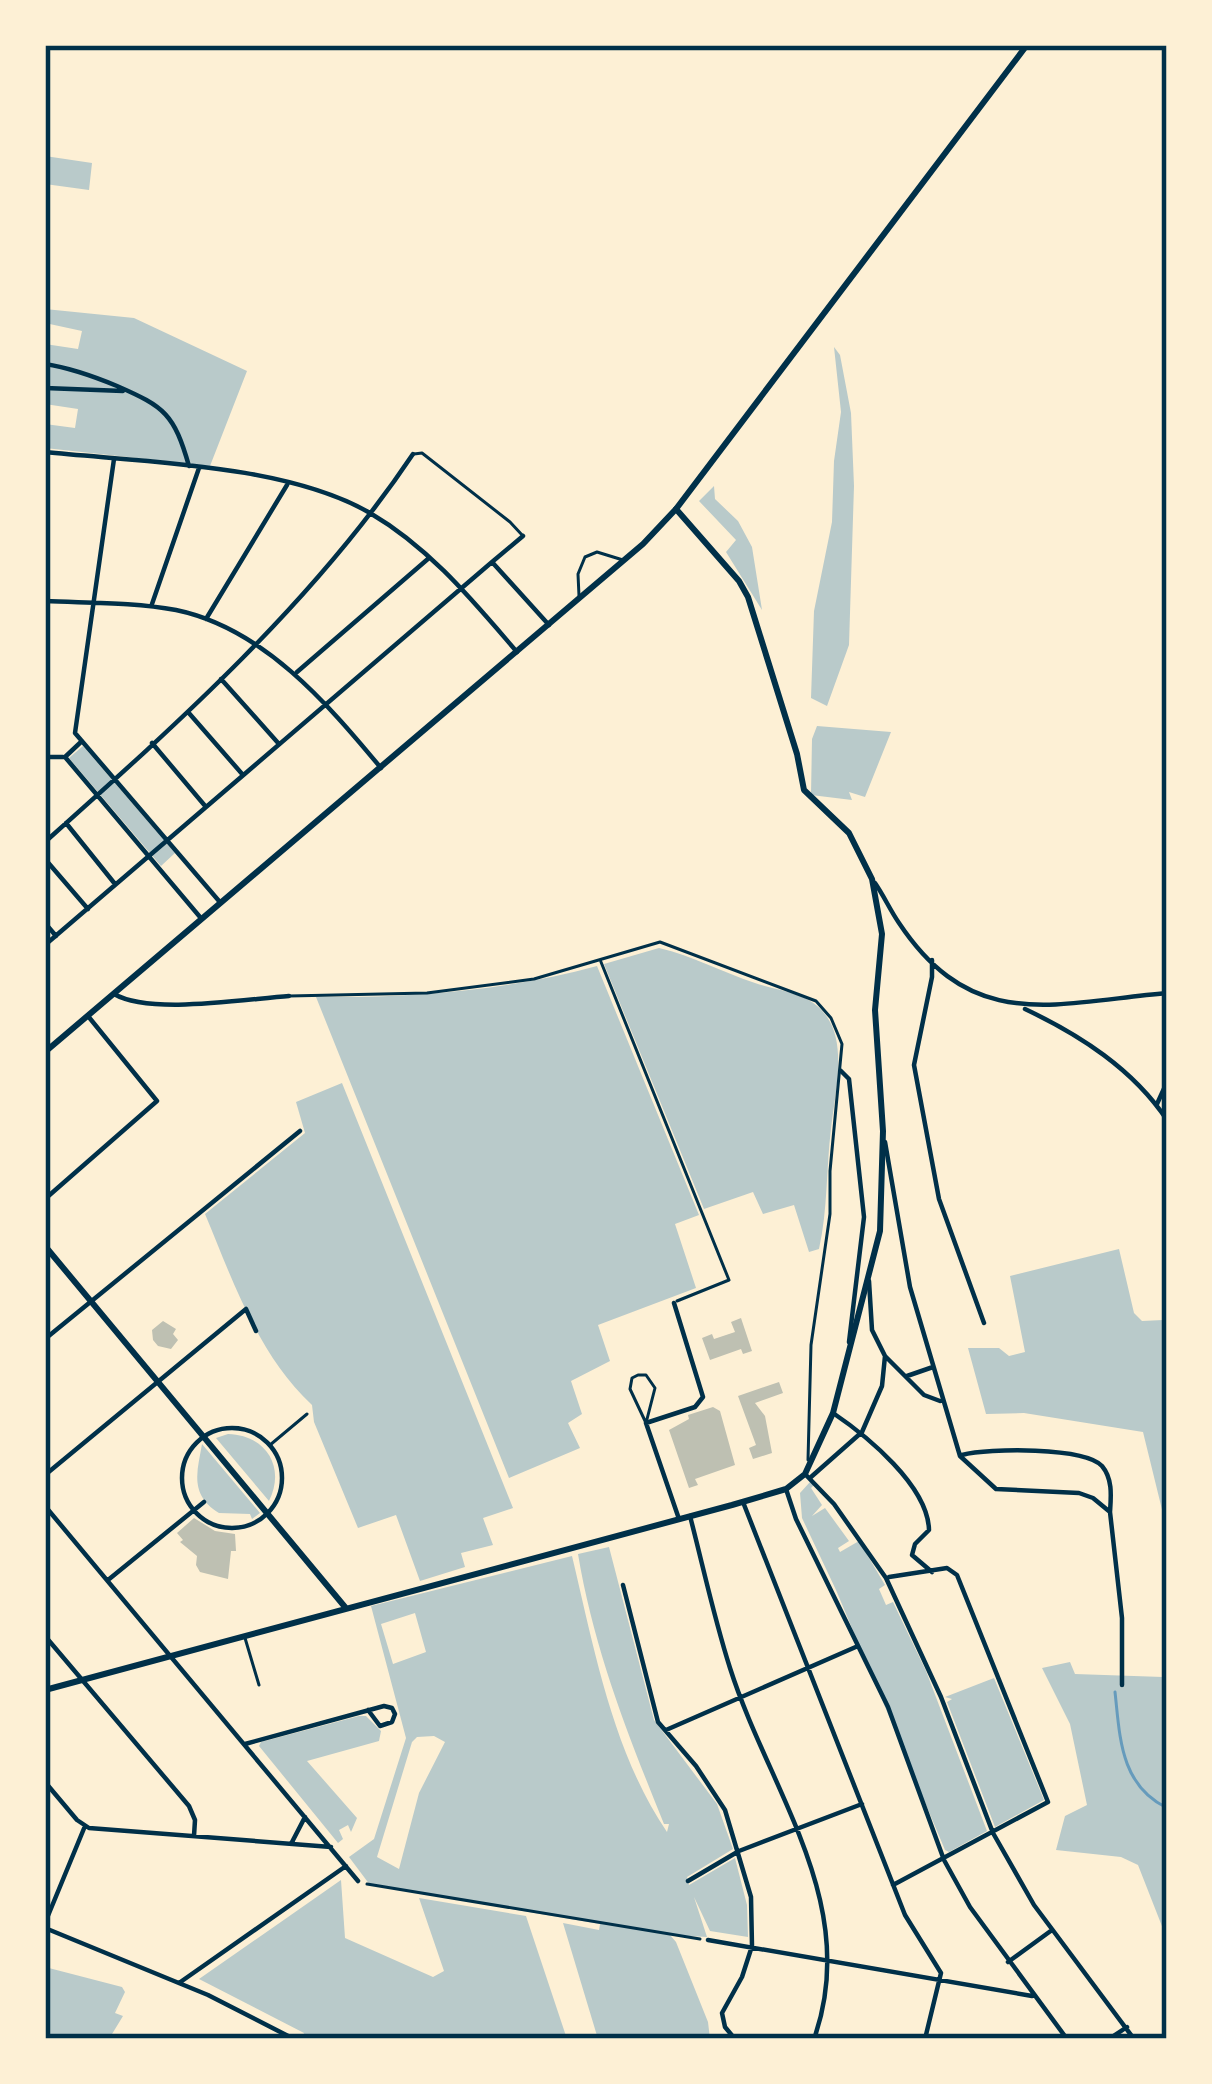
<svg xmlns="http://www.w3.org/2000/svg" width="1212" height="2084" font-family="Barlow,sans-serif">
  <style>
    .green { fill: #b9caca; fill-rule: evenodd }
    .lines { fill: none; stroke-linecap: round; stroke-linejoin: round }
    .stream { stroke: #669bbc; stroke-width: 3 }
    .building { fill: #bec0b2 }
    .path { stroke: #003049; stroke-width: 3 }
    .service { stroke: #003049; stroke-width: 3 }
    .minor { stroke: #003049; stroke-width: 4.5 }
    .tertiary { stroke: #003049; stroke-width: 6 }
    .secondary { stroke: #003049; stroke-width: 6 }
    .neatline { fill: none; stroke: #003049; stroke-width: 4.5 }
  </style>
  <rect width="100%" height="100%" fill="#fdf0d5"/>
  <path class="green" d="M45,156L92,163L89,190L45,184Z
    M45,309L134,318L247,371L210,466L45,448V424L75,428L78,409L45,404V344L78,349L82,331L45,323Z
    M834,347L840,355L851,413L854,486L849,645L827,706L811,698L814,611L832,522L834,461L841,412Z
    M714,486L715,499L738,521L752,547L762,610L726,552L736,540L699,501Z
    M817,726L891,732L865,797L849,792L852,800L811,795L812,739Z
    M83,746L175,853L161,866L69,758Z
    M659,948C693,956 722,972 755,983C769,988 785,990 800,996C855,1018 836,1083 831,1129C826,1169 828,1209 819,1249L809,1252L794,1205L763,1214L753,1192L704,1209L604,964Z
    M597,966L699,1215L675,1224L696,1288L598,1325L610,1361L571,1381L582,1414L568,1423L580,1448L509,1478L316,997C412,998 505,991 597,966Z
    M342,1083L513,1508L483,1518L493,1545L461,1553L465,1567L420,1581L396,1515L358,1528L314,1422L312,1405C258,1355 233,1281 205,1214L305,1133L296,1102Z
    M1119,1249L1134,1313L1142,1321L1163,1320L1167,1333V1530L1143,1432L1024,1413L986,1414L968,1348H999L1009,1356L1025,1352L1010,1276Z
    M228,1434C266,1435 286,1467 269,1501L216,1438Z
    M202,1444L260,1513L252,1519L250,1514L219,1513C188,1494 198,1469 202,1444Z
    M810,1482L815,1484L811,1488L822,1505L812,1516L825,1508L849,1541L838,1548L840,1552L859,1541L885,1585L879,1589L886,1605L893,1602L926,1671L987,1831L949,1852L945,1850L836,1590L802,1518L800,1493Z
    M609,1547L654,1720L717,1804L733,1849L687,1877L689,1885L735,1858L747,1905L748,1937L710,1931L694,1897L707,1937L670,1935L676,1942L708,2022L710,2039H598L563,1923L599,1930L600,1924L370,1885L349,1857L374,1839L406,1738L371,1606L572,1556C594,1648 613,1753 667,1832L669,1824H664C628,1735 594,1650 578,1554ZM415,1613L426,1652L393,1664L381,1624ZM434,1736L445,1742L419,1793L399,1869L377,1857L412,1742L417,1737Z
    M1167,1661V1939L1138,1865L1121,1857L1056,1850L1065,1816L1087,1805L1070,1724L1042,1668L1070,1662L1075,1674L1163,1677Z
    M994,1678L1044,1800L995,1827L947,1702L952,1699L945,1697Z
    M359,1716H366L381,1731L379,1741L307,1761L357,1818L351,1832L348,1825L339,1830L343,1839L338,1843L259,1746L261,1742Z
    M341,1880L345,1938L433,1977L444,1971L419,1898L526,1916L567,2039H302L304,2033L199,1979Z
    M45,1967L122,1987L125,1992L115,2013L123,2016L109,2039H45Z"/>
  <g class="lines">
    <path class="stream" d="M1115,1692C1120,1737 1120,1785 1167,1808"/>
  </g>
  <path class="building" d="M741,1318L752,1351L743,1354L741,1349L710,1360L702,1338L712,1334L714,1339L735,1332L731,1322Z
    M163,1321L176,1329L173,1334L178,1340L171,1349L158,1346L153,1340L152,1330Z
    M779,1382L783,1393L755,1403L765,1416L772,1453L753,1459L749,1448L756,1445L738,1396Z
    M713,1407L720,1411L735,1465L695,1479L698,1485L689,1488L669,1430L689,1419L688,1415Z
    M194,1518L215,1531L235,1534L236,1551H231L228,1579L200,1572L196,1565L197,1556L180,1542L183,1540L177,1533Z"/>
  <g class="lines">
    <path class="path" d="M367,1884L700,1939"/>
    <path class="service" d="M414,454L422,453L510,522L523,536
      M579,596L578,574L585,557L597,552L623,560
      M601,962L729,1280L677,1301
      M289,996L427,993L534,979L660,942L816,1001L831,1018L842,1044L830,1171V1214L811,1345L808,1460
      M638,1375H646L655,1388L646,1423L630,1389L632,1378Z
      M270,1445L307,1414
      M245,1638L259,1685"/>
    <path class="minor" d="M45,364C71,368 93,376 117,386C165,407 174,414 189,466
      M45,388L123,391
      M45,452C141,462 286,464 370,513C430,548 473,601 517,652
      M114,459L75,733L219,901
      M523,536L492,562L549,625
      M45,601C88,603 134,602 176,610C263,628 327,703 381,768
      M152,604L199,468
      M206,619L287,485
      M297,672L429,558
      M221,679L279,744
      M188,712L243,775
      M152,743L206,807
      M45,757H63
      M65,757L200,917
      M65,757L82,741
      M66,823L115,884
      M45,842C177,724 314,602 413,454
      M45,859L88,909
      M875,883C884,896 890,910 899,923C973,1034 1054,1003 1167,993
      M45,923L56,936
      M45,945L492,562
      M932,960V977L914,1065L939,1199L984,1323
      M114,994C150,1015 245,999 289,996
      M1025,1009C1080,1035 1133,1069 1167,1120
      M841,1071L849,1079L864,1217L849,1342
      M1157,1104L1167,1082
      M885,1142L910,1287L960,1456L996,1489L1079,1493L1093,1498L1110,1512L1122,1618V1685
      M45,1199L157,1101L88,1016
      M674,1303L703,1397L695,1407L646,1423L679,1519
      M45,1339L300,1131
      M885,1356L924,1395L940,1401
      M907,1376L933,1367
      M833,1413C867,1436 928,1486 929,1530L915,1544L912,1555L932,1572
      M182 1478a50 50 0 1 1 100 0a50 50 0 1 1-100 0Z
      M962,1455C989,1448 1084,1447 1102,1466C1113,1479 1111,1497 1110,1512
      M805,1474L834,1504L886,1578L941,1697L993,1833L1034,1905L1134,2039
      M45,1475L246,1309L256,1331
      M811,1477L862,1432L882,1386L885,1356L872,1330L869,1281
      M786,1489L796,1519L888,1707L944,1860L970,1907L1067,2039
      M743,1502L905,1915L941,1973L925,2039
      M45,1506L358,1881
      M690,1516C703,1566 714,1618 730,1668C769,1791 862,1904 814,2039
      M889,1577L947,1568L957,1575L1048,1802L893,1885
      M108,1580L204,1502
      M623,1585L658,1722L696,1766L725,1810L751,1897L752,1946L742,1977L722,2013L725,2027L735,2039
      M45,1636L189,1806L195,1820L194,1836
      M666,1730L858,1646
      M245,1744L384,1706L392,1708L395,1714L392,1722L380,1726L368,1710
      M45,1782L77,1820L89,1828L331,1847
      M291,1844L305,1817
      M688,1881L739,1851L862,1804
      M45,1923L85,1826
      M45,1928L208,1995L294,2039
      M708,1940L1032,1996
      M1008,1962L1052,1930
      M179,1983L346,1866
      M1109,2039L1127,2027"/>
    <path class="tertiary" d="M45,1246L345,1607
      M45,1690L732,1505L786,1489L805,1474L833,1413L880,1231L883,1131L875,1010L882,934L872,879L849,833L804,790L797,754L748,597L739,581L676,509"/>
    <path class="secondary" d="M45,1052L643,544L676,509L1027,45"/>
  </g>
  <rect width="1212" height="2084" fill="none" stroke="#fdf0d5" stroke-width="96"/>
  <rect x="48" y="48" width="1116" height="1988" class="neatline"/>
</svg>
